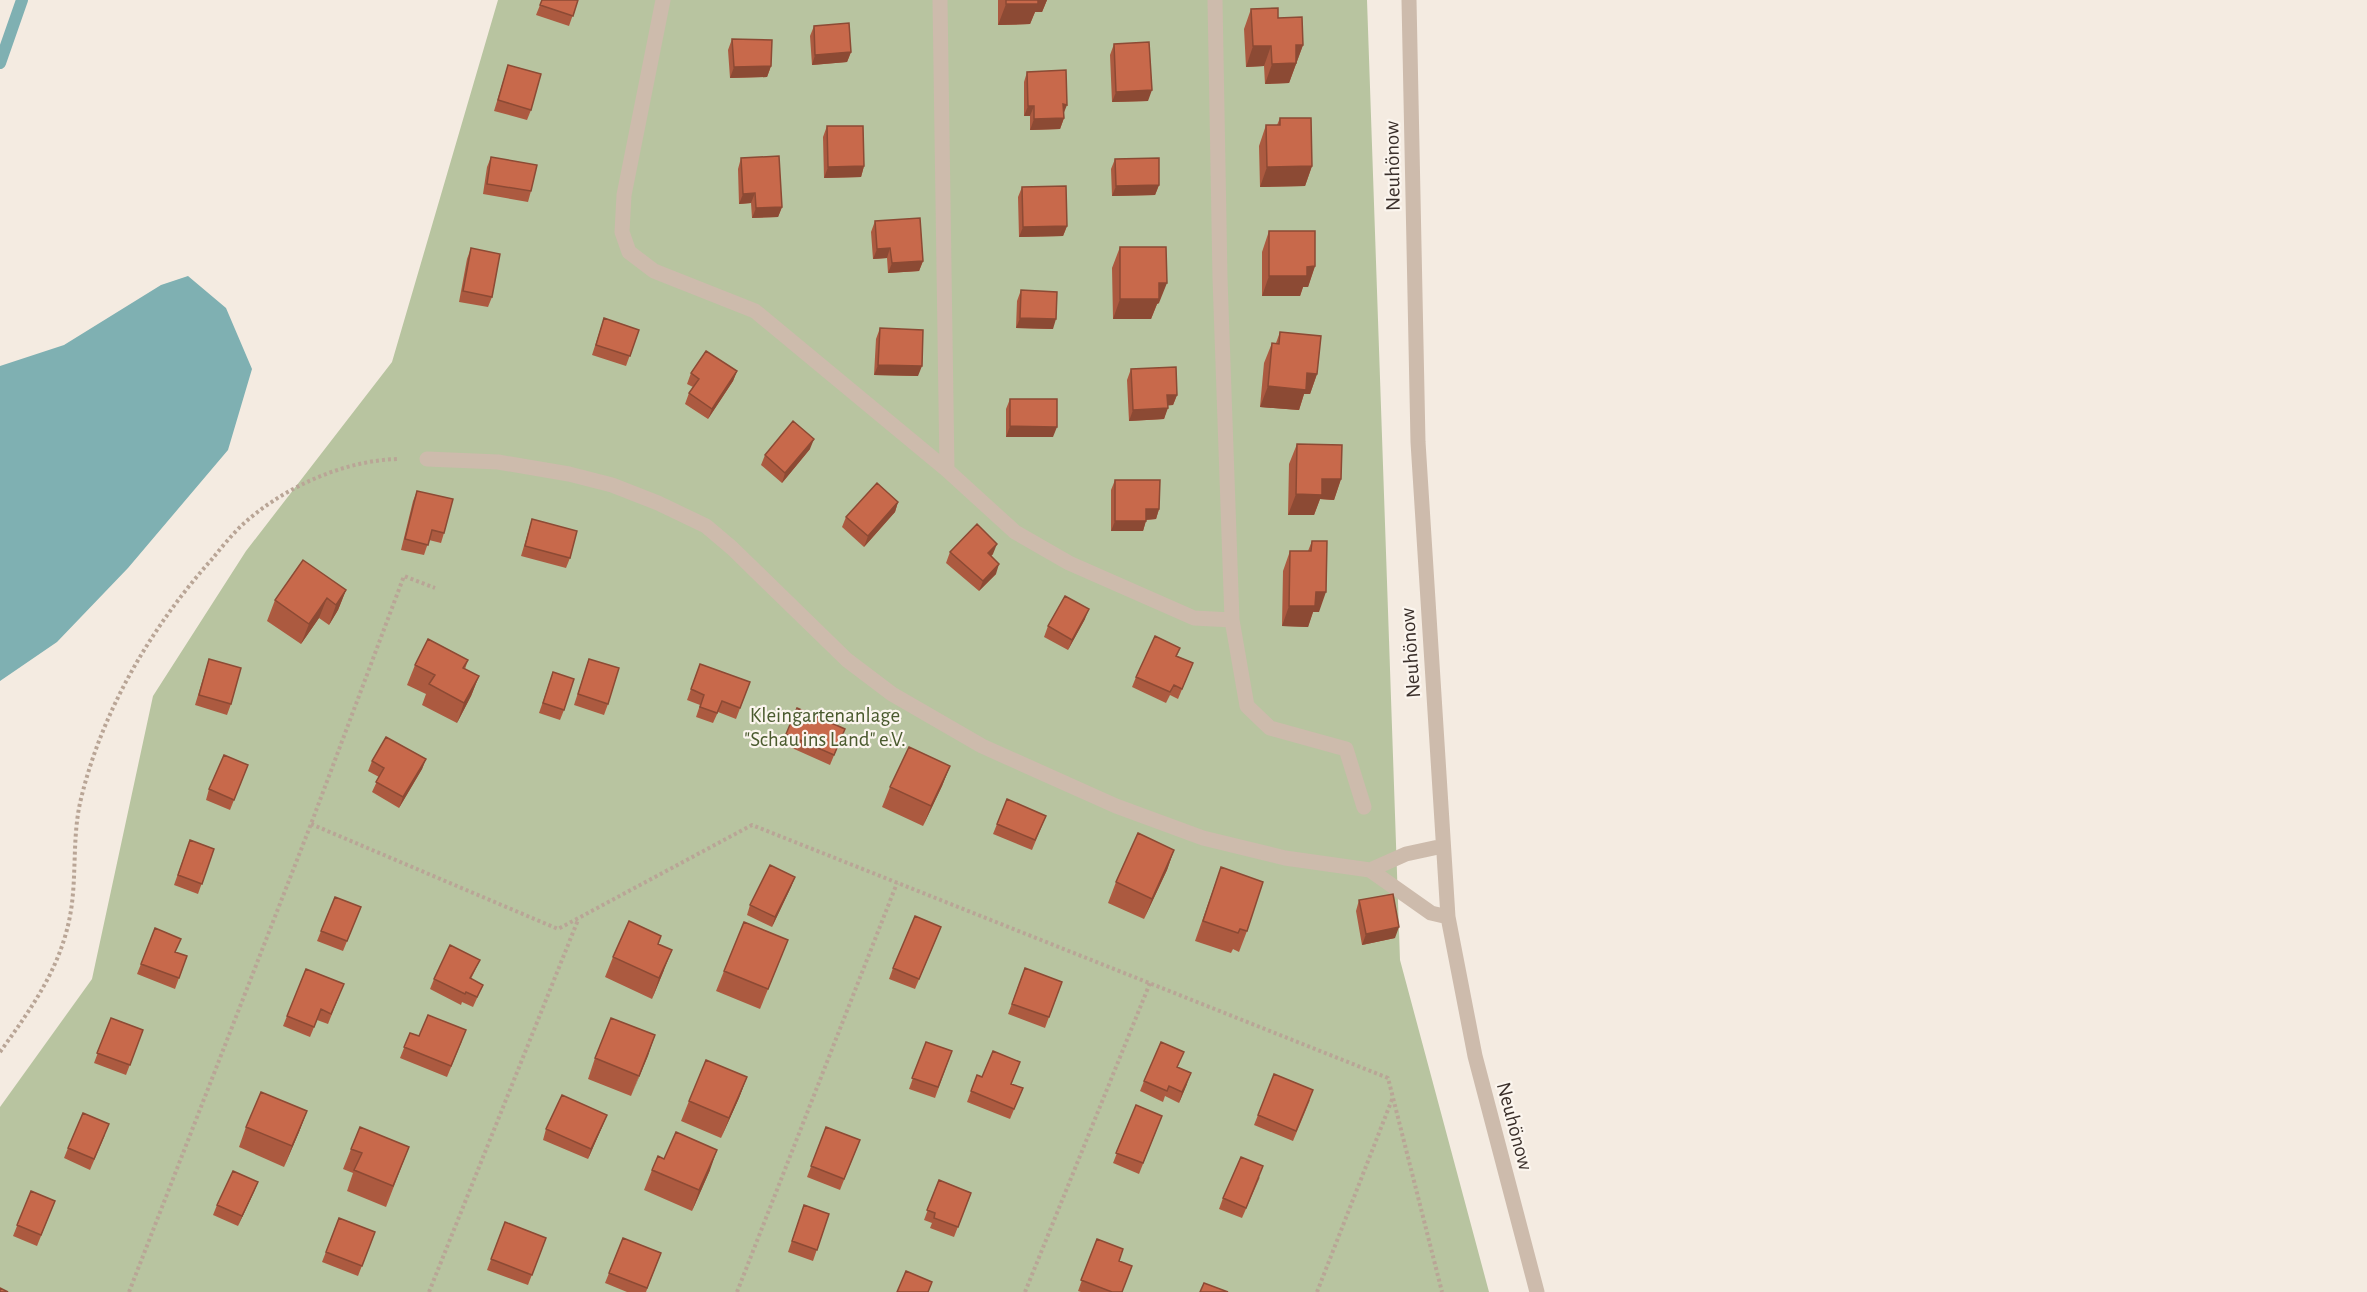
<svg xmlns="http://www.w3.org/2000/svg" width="2367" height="1292" font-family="'Alegreya Sans',sans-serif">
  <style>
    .green { fill: #b8c4a0 }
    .water { fill: #7fb0b2 }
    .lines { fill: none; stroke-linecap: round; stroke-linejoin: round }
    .stream { stroke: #7fb0b2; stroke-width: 12 }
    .path { stroke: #b9a596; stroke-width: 4; stroke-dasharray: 3 3; stroke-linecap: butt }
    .minor { stroke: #cdbbac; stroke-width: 15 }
    .wall { fill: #ac5a40 }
    .shaded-wall { fill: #8c4a34 }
    .building { fill: #c8694b; stroke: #8c4a34; stroke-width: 1.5 }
    .labels { text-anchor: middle; stroke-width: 4.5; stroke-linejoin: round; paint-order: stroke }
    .street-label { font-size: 21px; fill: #3b302b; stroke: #fbf5ee }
    .park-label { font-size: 21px; fill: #4a5a2e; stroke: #fbf5ee }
  </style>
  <rect width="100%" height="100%" fill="#f4ebe1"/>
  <path class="green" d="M498,0H1367L1400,960L1489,1292H0V1107L92,979L153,696L246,551L392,362Z"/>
  <path class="water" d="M188,276L226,308L252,369L228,450L128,568L57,642L0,681V366L64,345L161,285Z"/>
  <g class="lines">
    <path class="stream" d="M0,63L22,0"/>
    <path class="path" d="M311,824L558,929L752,825L1388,1078L1442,1292
      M0,1052C31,1009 60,969 70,916C77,879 72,840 80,803C101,712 151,627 213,558C221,548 230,537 240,527C280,489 343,460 399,459
      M129,1292L311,824L404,576L435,588
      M429,1292L578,920
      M737,1292L897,883
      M1025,1292L1150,983
      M1317,1292L1393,1097"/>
    <path class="minor" d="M663,0L624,195L622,232L629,252L654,271L755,311L947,470L1015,532L1069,563L1194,618L1232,620
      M940,0L947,470
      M1215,0L1220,278L1232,620L1247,706L1270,728L1346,749L1364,807
      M1409,0L1418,442L1448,917L1475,1056L1537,1292
      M427,459L498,462L569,474L612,485L658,503L706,526L732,548L847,660L892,694L982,746L1116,806L1203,838L1285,858L1370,870L1431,913L1448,917
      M1370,870L1406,854L1443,846"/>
  </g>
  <path class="wall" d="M542,0H578L569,26L536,15Z
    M998,0H1047L1042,12H1035L1030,24L998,25Z
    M1251,9L1278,18L1303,45L1289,83L1265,84L1264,66L1246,67L1244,29Z
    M814,26L851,52L847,62L812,65L810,36Z
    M732,39L771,66L767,77L730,78L728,50Z
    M1114,44L1148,101L1112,102L1110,55Z
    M508,65L531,110L527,120L494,111Z
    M1027,72L1064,115V118L1060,129L1030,130V116H1024V82Z
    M1280,118L1312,166L1305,186L1260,187L1259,146L1266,125H1277Z
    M827,126L864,166L861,177L824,178L823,137Z
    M491,157L531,191L528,202L483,194L487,167Z
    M741,158L782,207L778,217L752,218L751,203L739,204L738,169Z
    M1115,159L1159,185L1155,195L1112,196L1111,169Z
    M1022,187L1067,226L1063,236L1019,237L1018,197Z
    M875,221L923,261L919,271L888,273L887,258L873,259L871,232Z
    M1269,231L1315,266L1308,287H1303L1300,296H1262V252Z
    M1120,247L1159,303L1157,304L1151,319H1113L1112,268Z
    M471,248L492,297L488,307L459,302L467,259Z
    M1021,290L1053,329L1016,328L1017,301Z
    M604,318L639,330L626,366L592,355Z
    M880,328L918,376L874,375L876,339Z
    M1280,332L1317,374L1310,394H1304L1299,410L1260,407L1264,363L1272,343H1276Z
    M1131,369L1177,395L1173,405H1168L1164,419L1129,421L1127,380Z
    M737,371L733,381L708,419L685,404L689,393L693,387L687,384L691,373Z
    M1010,399L1053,437H1006V409Z
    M1297,444L1341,479L1334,500L1320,499L1314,515H1288L1289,464Z
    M810,449L782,483L761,465L765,455Z
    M1115,480L1159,509L1156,519L1146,520L1143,531H1111V490Z
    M417,491L444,533L441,543L429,540L424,555L401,550L413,501Z
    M898,502L895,512L864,547L842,527L846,517Z
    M532,519L570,558L566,568L521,556Z
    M1312,541L1319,612H1313L1308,627L1282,626L1283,571L1290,551H1308Z
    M950,552L993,554L991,556L996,574L979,591L946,563Z
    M346,590L338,610L329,625L319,618L301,644L267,621L275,600Z
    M1085,619L1068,650L1044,637L1048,626Z
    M1180,648L1177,656L1193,663L1178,699L1170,695L1166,703L1132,687L1136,677Z
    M209,659L231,704L227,715L195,705Z
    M589,659L608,704L604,715L574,705Z
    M468,660L465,669L479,676L471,696L457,723L422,705L426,694L407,685L415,665Z
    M700,664L750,682L736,719L718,712L713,723L696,717L700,705L687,700Z
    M553,672L564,710L560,720L539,713Z
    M845,729L830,765L783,744L786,734Z
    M426,759L422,769L399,808L372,792L379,777L368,771L372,761Z
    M248,765L230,810L206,800L209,789Z
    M950,766L942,786L923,826L882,807L890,787Z
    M1046,816L1032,850L993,834L997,824Z
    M190,840L214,849L198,894L174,885Z
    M1174,850L1167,870L1144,919L1108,903L1116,882Z
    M1221,867L1247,931L1239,952L1233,949L1231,953L1195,941Z
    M795,877L791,887L772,927L747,915L750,905Z
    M1359,900L1395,938L1362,945L1356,911Z
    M361,907L343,951L317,941L321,931Z
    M155,928L176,952L187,956L175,989L137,974Z
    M937,937L915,989L889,979L893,968Z
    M788,940L760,1009L716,991L724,971Z
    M613,957L664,970L652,999L605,977Z
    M480,960L471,979L483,985L473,1007L462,1002L461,1005L430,989L434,979Z
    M1025,968L1062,982L1045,1028L1008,1014Z
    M340,994L328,1024L317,1020L310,1037L283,1026L287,1016Z
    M111,1018L143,1030L126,1075L94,1063Z
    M410,1033L419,1036L462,1041L447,1077L400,1058Z
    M655,1035L631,1096L588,1079L595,1058Z
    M926,1042L952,1051L935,1098L909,1089Z
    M1178,1067L1187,1084L1179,1103L1165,1096L1163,1102L1140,1091L1144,1081Z
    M977,1075L1011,1084L1023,1088L1010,1119L967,1102Z
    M747,1077L739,1098L721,1138L681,1121L689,1101Z
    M1310,1100L1293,1141L1254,1125L1258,1115Z
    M1136,1105L1162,1116L1139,1174L1113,1163Z
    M307,1111L299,1132L284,1167L239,1147L246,1127Z
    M607,1115L588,1159L543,1140L546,1129Z
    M826,1127L860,1140L840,1190L807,1177Z
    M105,1135L90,1170L64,1158L68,1148Z
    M409,1147L386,1207L347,1191L353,1173L343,1169L351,1149Z
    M664,1159L710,1170L692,1211L644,1190L652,1170Z
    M1260,1177L1242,1218L1219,1209L1223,1198Z
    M939,1180L971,1193L954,1237L930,1228L932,1223L924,1220Z
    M258,1182L238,1226L213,1215L217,1205Z
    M31,1191L55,1201L37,1246L13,1236Z
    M804,1205L829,1214L813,1261L788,1252Z
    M339,1218L375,1232L358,1276L322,1262Z
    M505,1222L546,1238L528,1285L487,1270Z
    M623,1238L661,1253L646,1292H627L605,1283Z
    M1097,1239L1119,1261L1122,1292H1081L1078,1291Z"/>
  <path class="shaded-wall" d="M1035,0H1047L1042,12H1035L1030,24L998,25L1006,4Z
    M1296,45H1303L1289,83L1265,84L1272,64Z
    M1253,46H1271L1264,66L1246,67Z
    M851,52L847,62L812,65L815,55Z
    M771,66L767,77L730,78L734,67Z
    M1152,90L1148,101L1112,102L1116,92Z
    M1063,104L1067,105L1063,115Z
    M1028,106H1034L1030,116H1024Z
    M1064,118L1060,129L1030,130L1034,119Z
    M864,166L861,177L824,178L828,167Z
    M1312,166L1305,186L1260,187L1267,167Z
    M1159,185L1155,195L1112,196L1116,186Z
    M755,193L751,203L739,204L743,194Z
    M782,207L778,217L752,218L756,208Z
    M1067,226L1063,236L1019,237L1023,227Z
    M890,248L887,258L873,259L877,249Z
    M923,261L919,271L888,273L892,263Z
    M1315,266L1308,287H1303L1300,296H1262L1269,276L1307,267Z
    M1159,283H1167L1159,303L1157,304L1151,319H1113L1120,299Z
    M1020,318L1056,319L1053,329L1016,328Z
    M878,365L922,366L918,376L874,375Z
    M737,371L733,381L708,419L712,409Z
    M1307,373L1317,374L1310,394H1304L1299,410L1260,407L1268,386Z
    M1167,395H1177L1173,405L1164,406Z
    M1168,408L1164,419L1129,421L1133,410Z
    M1010,426L1057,427L1053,437H1006Z
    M814,439L810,449L782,483L785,473Z
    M1322,479H1341L1334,500L1320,499L1314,515H1288L1296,494Z
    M898,502L895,512L864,547L868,536Z
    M1146,509H1159L1156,519L1143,520Z
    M1115,521H1146L1143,531H1111Z
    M997,544L993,554L984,563L988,553Z
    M999,564L996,574L979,591L983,581Z
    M346,590L338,610L329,625L336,605Z
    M1316,592H1326L1319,612H1313L1308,627L1282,626L1289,606Z
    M327,598L319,618L301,644L309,624Z
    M1089,609L1085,619L1068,650L1072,640Z
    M479,676L471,696L457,723L464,703Z
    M426,759L422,769L399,808L403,797Z
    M950,766L942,786L923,826L931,806Z
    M1174,850L1167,870L1144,919L1152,899Z
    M795,877L791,887L772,927L775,917Z
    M1399,927L1395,938L1362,945L1366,934Z
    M672,950L664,970L652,999L659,978Z
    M655,1035L648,1056L631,1096L639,1076Z
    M1191,1073L1187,1084L1179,1103L1182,1092Z
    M747,1077L739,1098L721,1138L729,1118Z
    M307,1111L299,1132L284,1167L292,1146Z
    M607,1115L603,1125L588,1159L591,1149Z
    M717,1150L710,1170L692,1211L699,1190Z
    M258,1182L254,1192L238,1226L242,1216Z"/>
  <path class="building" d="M542,0H578L573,16L540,5Z
    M1006,0H1038V4H1006Z
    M1278,8V18L1302,17L1303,45H1296V63L1272,64L1271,46H1253L1251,9Z
    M849,23L851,52L815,55L814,26Z
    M732,39L772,40L771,66L734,67Z
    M1149,42L1152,90L1116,92L1114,44Z
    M508,65L541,74L531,110L498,100Z
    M1066,70L1067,105L1063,104L1064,118L1034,119V106H1028L1027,72Z
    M1280,118H1311L1312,166L1267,167L1266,125H1280Z
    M827,126H863L864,166L828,167Z
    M779,156L782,207L756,208L755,193L743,194L741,158Z
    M491,157L537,165L531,191L487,184Z
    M1159,158V185L1116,186L1115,159Z
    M1066,186L1067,226L1023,227L1022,187Z
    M920,218L923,261L892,263L890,248L877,249L875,221Z
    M1269,231H1315V266L1307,267V276H1269Z
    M1120,247H1166L1167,283H1159V299H1120Z
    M471,248L500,254L492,297L463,291Z
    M1021,290L1057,292L1056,319L1020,318Z
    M604,318L639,330L630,356L596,345Z
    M880,328L923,330L922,366L878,365Z
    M1280,332L1321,336L1317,374L1307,373L1306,390L1268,386L1272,343L1279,344Z
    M706,351L737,371L712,409L689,393L699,379L691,373Z
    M1176,367L1177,395H1167L1168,408L1133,410L1131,369Z
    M1010,399H1057V427L1010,426Z
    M793,421L814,439L785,473L765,455Z
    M1297,444L1342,445L1341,479H1322V495L1296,494Z
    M1115,480H1160L1159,509H1146V521H1115Z
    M877,483L898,502L868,536L846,517Z
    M417,491L453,499L444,533L432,530L428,545L405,539Z
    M532,519L577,531L570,558L525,546Z
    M977,524L997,544L988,553L999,564L983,581L950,552Z
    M1312,541H1327L1326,592H1316L1315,606H1289L1290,551H1311Z
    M303,560L346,590L336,605L327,598L309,624L275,600Z
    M1065,596L1089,609L1072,640L1048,626Z
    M1155,636L1180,648L1176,656L1193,663L1182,689L1174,685L1170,692L1136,677Z
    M428,639L468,660L463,668L479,676L464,703L429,684L435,675L415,665Z
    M209,659L241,668L231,704L199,695Z
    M589,659L619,668L608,704L578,694Z
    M700,664L750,682L740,708L722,701L717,713L700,707L704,695L691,689Z
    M553,672L574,679L564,710L543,703Z
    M797,708L845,729L834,755L786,734Z
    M386,737L426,759L403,797L376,782L384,768L372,761Z
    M909,747L950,766L931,806L890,787Z
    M224,755L248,765L234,800L209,789Z
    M1007,799L1046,816L1035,840L997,824Z
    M1138,833L1174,850L1152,899L1116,882Z
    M190,840L214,849L202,884L178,875Z
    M770,865L795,877L775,917L750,905Z
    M1221,867L1263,882L1247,931L1240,929L1238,933L1203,921Z
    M1393,894L1399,927L1366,934L1359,900Z
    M335,897L361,907L347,941L321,931Z
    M915,916L941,927L919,979L893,968Z
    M629,921L661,936L658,944L672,950L659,978L613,957Z
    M744,922L788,940L768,989L724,971Z
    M155,928L181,939L175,952L187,956L179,978L141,964Z
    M450,945L480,960L470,978L483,985L477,997L466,992L465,994L434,979Z
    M1025,968L1062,982L1049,1017L1012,1004Z
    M306,969L344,984L331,1014L321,1009L314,1027L287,1016Z
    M428,1015L466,1030L451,1066L404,1047L410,1033L419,1036Z
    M111,1018L143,1030L130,1065L97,1053Z
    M611,1018L655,1035L639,1076L595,1058Z
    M926,1042L952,1051L938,1087L912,1078Z
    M1161,1042L1184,1052L1177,1067L1191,1073L1182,1092L1169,1086L1167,1091L1144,1081Z
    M993,1051L1020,1062L1011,1084L1023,1088L1014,1109L971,1091L977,1075L982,1077Z
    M706,1060L747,1077L729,1118L689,1101Z
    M1274,1074L1313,1090L1296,1131L1258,1115Z
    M261,1092L307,1111L292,1146L246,1127Z
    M562,1095L607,1115L591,1149L546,1129Z
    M1136,1105L1162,1116L1143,1163L1116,1153Z
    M83,1113L109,1124L94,1159L68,1148Z
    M360,1127L409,1147L393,1186L354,1170L362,1153L351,1149Z
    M826,1127L860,1140L844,1179L811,1166Z
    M676,1132L717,1150L699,1190L652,1170L658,1156L664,1159Z
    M1241,1157L1263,1166L1246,1208L1223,1198Z
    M233,1171L258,1182L242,1216L217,1205Z
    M939,1180L971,1193L958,1227L934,1218L935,1213L927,1210Z
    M31,1191L55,1201L41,1235L17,1225Z
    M804,1205L829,1214L817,1250L792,1241Z
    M339,1218L375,1232L362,1266L326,1252Z
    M505,1222L546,1238L532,1275L491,1259Z
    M623,1238L661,1253L647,1288L609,1273Z
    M1097,1239L1123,1249L1119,1261L1132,1266L1122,1292H1112L1081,1280Z
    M906,1271L932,1282L928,1292H897Z
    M1204,1283L1228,1292H1200Z
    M0,1288L8,1292H0Z"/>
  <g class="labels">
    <g class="street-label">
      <text transform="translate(1392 166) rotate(-91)" y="7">Neuhönow</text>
      <text transform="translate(1410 653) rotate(-94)" y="7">Neuhönow</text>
      <text transform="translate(1515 1126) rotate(75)" y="7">Neuhönow</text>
    </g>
    <g class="park-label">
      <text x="825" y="722">Kleingartenanlage<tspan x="825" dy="24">"Schau ins Land" e.V.</tspan></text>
    </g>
  </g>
</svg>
